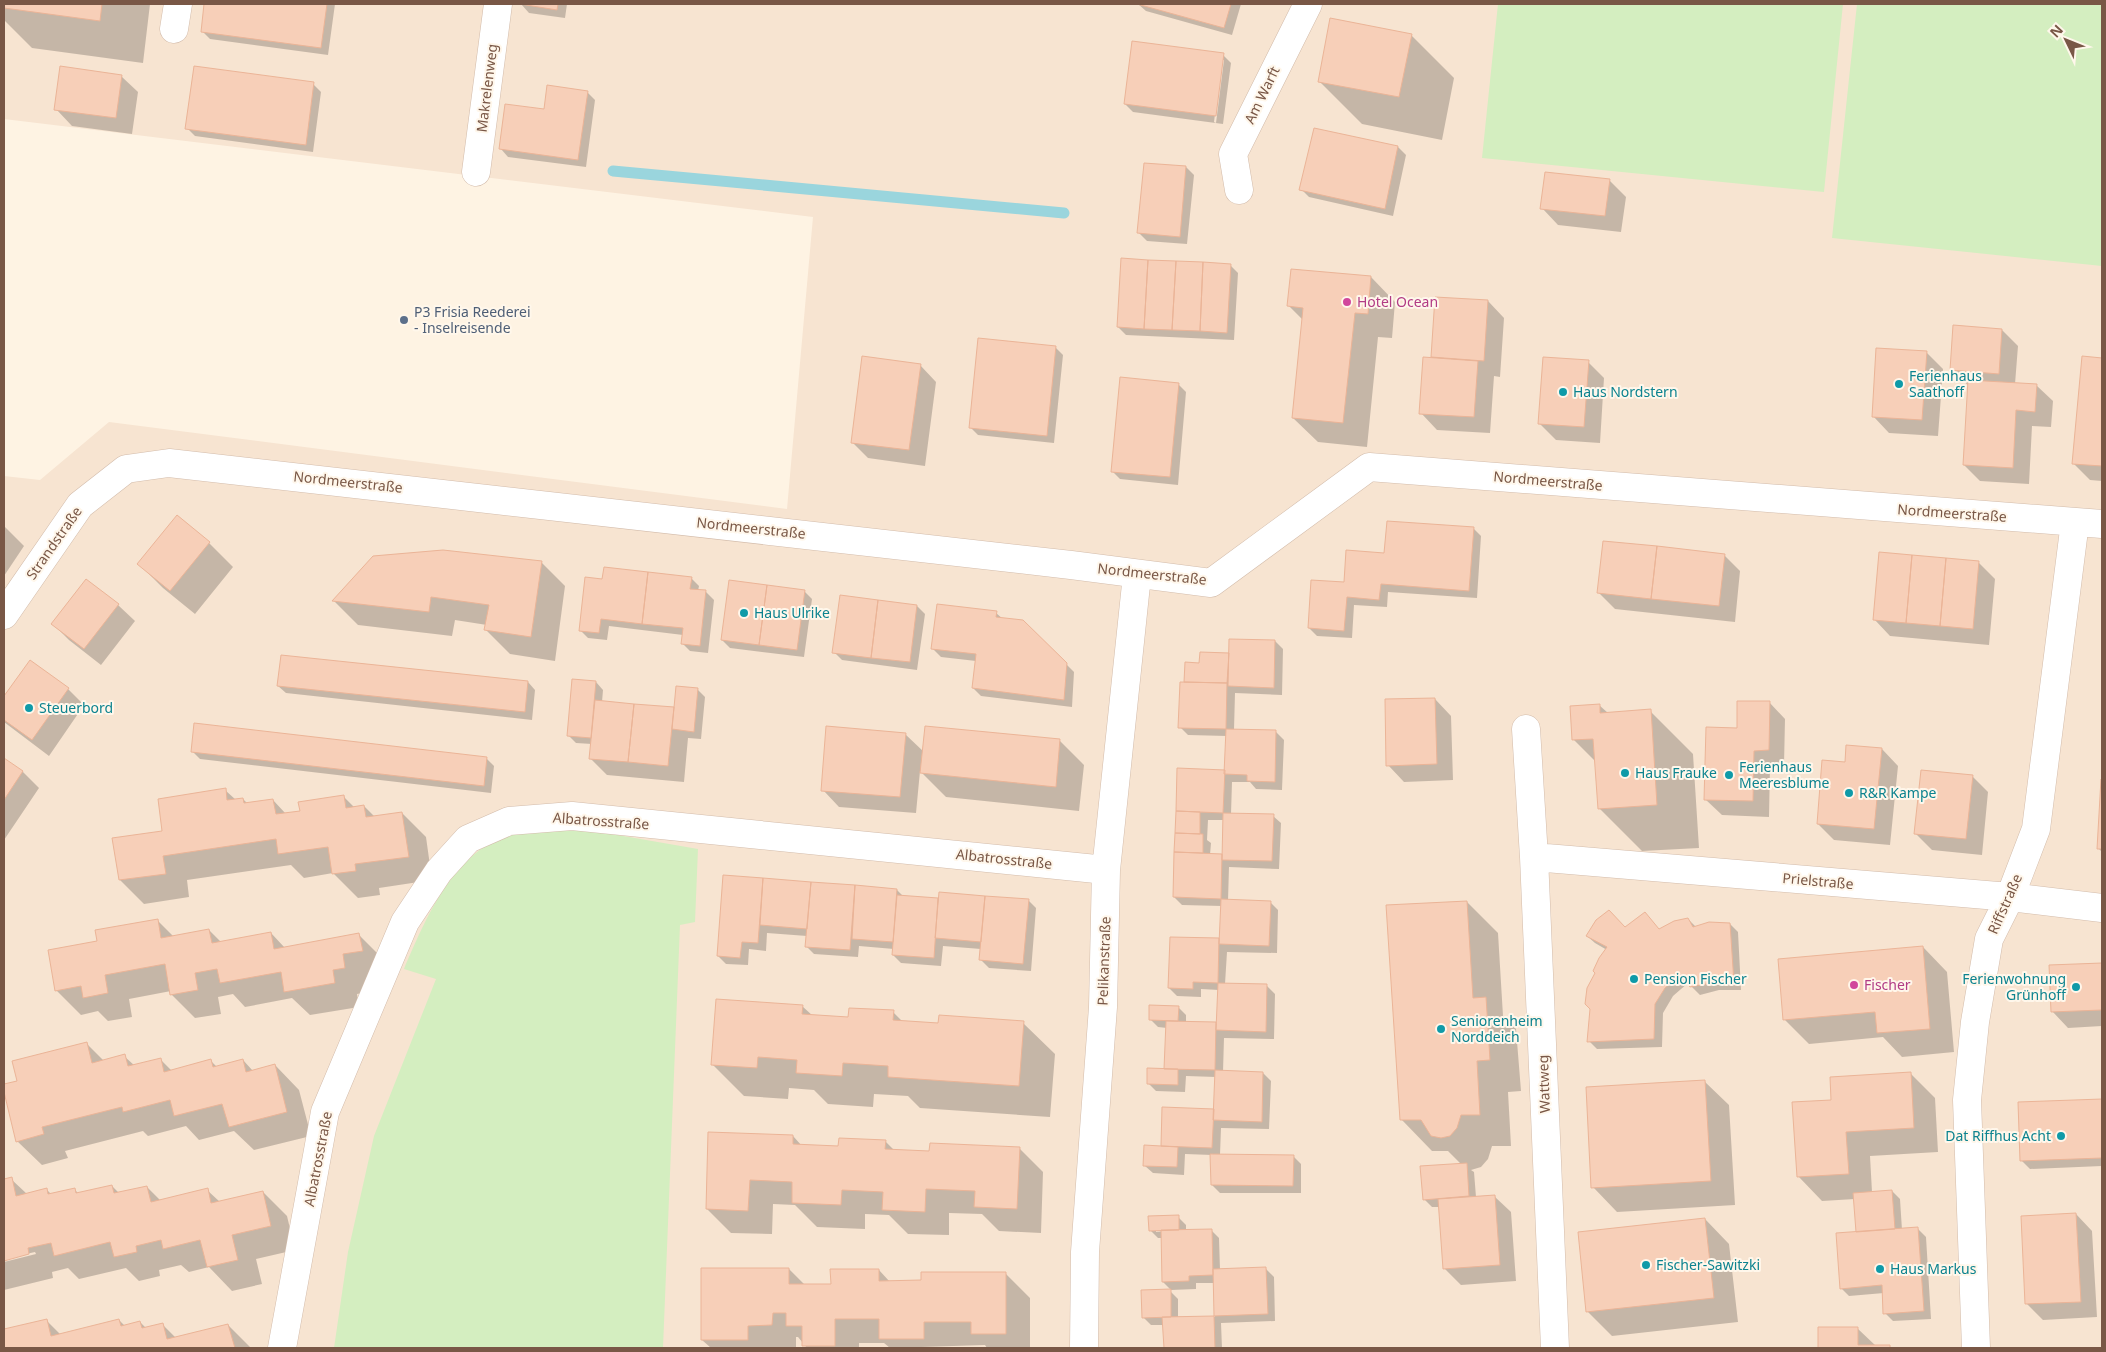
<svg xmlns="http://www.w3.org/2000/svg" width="2106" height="1352" font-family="'Noto Sans',sans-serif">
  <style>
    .residential { fill: #f7e4d1 }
    .green { fill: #d4eec0 }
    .shadow { fill: #0003; fill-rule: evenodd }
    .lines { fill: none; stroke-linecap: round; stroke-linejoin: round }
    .stream { stroke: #9ad5dd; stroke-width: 11 }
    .building { fill: #f7cfb8; stroke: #ebb497 }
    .street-casing { stroke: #d3bcab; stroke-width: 29 }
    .street { stroke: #fff; stroke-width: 28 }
    .hotel-dot { fill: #d1479c; stroke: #fff7eb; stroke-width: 2 }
    .service-dot { fill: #5c6f8a; stroke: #fff7eb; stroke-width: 2 }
    .culture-dot { fill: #0f9aa8; stroke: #fff7eb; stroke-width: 2 }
    .labels { text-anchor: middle; stroke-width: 4; stroke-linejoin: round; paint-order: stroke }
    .street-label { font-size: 14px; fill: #795746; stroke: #fff7eb }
    .hotel-label { font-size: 14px; fill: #b23c85; stroke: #fff7eb; text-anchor: start }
    .service-label { font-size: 14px; fill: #4e5e75; stroke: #fff7eb; text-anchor: start }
    .culture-label { font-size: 14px; fill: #0d838f; stroke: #fff7eb; text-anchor: start }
  </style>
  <rect width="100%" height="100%" fill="#fef3e3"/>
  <path class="residential" d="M4,4H2102V1348H4V476L40,480L109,422L787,509L813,217L4,119Z"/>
  <path class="green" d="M1498,4H1843L1824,192L1482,158Z
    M1857,4H2102V266L1832,238Z
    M583,829L698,849L695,922L680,925L663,1348H334L348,1252L374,1136L436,979L404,969C426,918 454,849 514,833C533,828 562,830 583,829Z"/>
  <path class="shadow" d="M4,4H150L143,63L32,48L4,20Z
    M206,4H335L328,55L210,39L202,31Z
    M521,4H567L565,18L529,13Z
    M1138,4H1241L1232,35L1146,11Z
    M1411,35L1454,78L1442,140L1362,124L1319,81Z
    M1223,55L1231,63L1223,124L1133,112L1125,104ZM1222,60H1224L1216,123L1214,122Z
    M121,76L138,92L132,134L72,126L56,109Z
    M313,84L321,92L313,152L195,136L187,128Z
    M587,92L595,100L586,167L508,157L501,149L545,110Z
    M1315,129L1398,147L1406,155L1393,216L1309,197L1301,189Z
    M1186,167L1194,175L1187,244L1147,241L1139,233Z
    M1609,180L1626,197L1621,232L1558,225L1542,208Z
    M1230,265L1238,273L1234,340L1126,335L1118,327Z
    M1371,277L1395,302L1392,338L1378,337L1367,447L1318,442L1293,418L1303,320L1289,306Z
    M1436,298L1488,301L1504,318L1500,377L1494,376L1490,433L1437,430L1421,413L1432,359Z
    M2002,330L2018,346L2015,384L2036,385L2053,401L2051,427L2032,426L2029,484L1980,481L1964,465L1969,386L1951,370Z
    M1055,347L1063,355L1054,443L978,435L970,427Z
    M1926,352L1943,369L1938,436L1889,433L1873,416Z
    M2083,358L2102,359V481L2090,480L2073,463Z
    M1588,362L1604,378L1600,443L1556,440L1540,424Z
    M920,365L936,382L925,466L868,458L852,442Z
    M1178,384L1186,392L1178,485L1120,479L1112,471Z
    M177,517L209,543L233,567L195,614L163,588L139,564Z
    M4,526L24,546L4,576Z
    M1473,528L1481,536L1477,598L1388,592L1387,607L1354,605L1352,638L1317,636L1309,628L1345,583L1386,554Z
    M1880,554L1979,563L1995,579L1989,645L1890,636L1874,619Z
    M1724,555L1740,571L1735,622L1615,609L1599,593Z
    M541,562L565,586L555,661L510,654L486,630L487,625L455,620L452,636L358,625L334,601Z
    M691,578L699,586L698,591L706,592L714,600L708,653L690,651L682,643L683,635L609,626L607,640L588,638L580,630L604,581Z
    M86,581L118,605L135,621L101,665L69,640L53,624Z
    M804,591L812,599L804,657L730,648L722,640Z
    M917,606L925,614L917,670L842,660L834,652Z
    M996,613L1003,619L1023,621L1074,672L1072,707L981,696L973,688L976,661L941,657L933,649Z
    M1275,641L1283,649L1282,695L1235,693L1234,730L1276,732L1284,740L1282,790L1256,789L1250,782H1232L1231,814L1273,816L1281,823L1279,869L1229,867L1228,901L1270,902L1278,910L1277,953L1227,952L1225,984L1267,986L1275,994L1274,1039L1224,1038L1223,1072L1263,1073L1271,1081L1269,1129L1221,1128L1220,1155L1293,1156L1301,1164V1193H1220L1212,1185V1155L1185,1154L1184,1175L1153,1173L1145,1166L1162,1147L1164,1108L1215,1110L1216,1077L1186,1076L1185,1092L1156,1091L1148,1083L1165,1070L1167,1028L1158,1027L1150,1019L1178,1007L1186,1015V1023L1218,1024L1219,990L1201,989V997L1177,996L1169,988L1171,938L1220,939L1222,906L1182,905L1174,897L1178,770L1226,771L1227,736L1188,735L1180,727L1186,664H1201ZM1208,820H1224L1223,855H1210L1211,843L1207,840Z
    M30,662L68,689L84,705L49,756L4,722V698Z
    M528,682L535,690L532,720L286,693L278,686Z
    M596,682L603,690L602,702L675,710L697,689L705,697L701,739L688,738L684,782L607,775L590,758L592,744L576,743L568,735Z
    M1435,699L1451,716L1453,780L1404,782L1388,765Z
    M1769,702L1785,719L1784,766H1770L1769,817L1722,815L1705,799L1738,729Z
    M1599,705L1608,713L1650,711L1693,754L1699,848L1642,851L1599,808L1596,762L1574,740L1571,707Z
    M905,734L924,752L1060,741L1084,765L1079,811L946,797L920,771L916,813L839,807L823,790Z
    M1882,749L1898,766L1890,845L1834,840L1818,824Z
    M192,751L486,758L494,766L491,793L200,759Z
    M4,759L22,771L39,788L4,840Z
    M1972,776L1988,792L1982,855L1932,850L1916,834Z
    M2102,781V852L2098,848Z
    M225,790L236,800L243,799L248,804L273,800L286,814L301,812L344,797L355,808L364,806L375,817L402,813L426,837L432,880L379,888L380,895L358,898L333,873L304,878L291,865L187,880L189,897L144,904L120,880L114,839L164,832Z
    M724,876L897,890L903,896L940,899L1028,900L1036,908L1031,971L989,968L981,960V949L943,946L941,966L901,963L893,955L894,949L859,946L858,957L814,954L806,946L807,936L767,933L766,951L749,949L748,965L726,964L718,956Z
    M1467,902L1498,933L1503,1016L1516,1029L1521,1091L1508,1092L1511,1146H1492L1488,1159L1481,1167L1471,1170L1474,1172L1476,1197L1494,1196L1511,1212L1516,1281L1461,1285L1444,1268L1440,1207H1432L1424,1199L1462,1165L1448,1151H1432L1401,1119Z
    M1688,919L1696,927L1730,924L1738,932L1741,990H1719L1700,995L1688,983L1673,996L1663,1013L1662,1047L1597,1049L1589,1041L1607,950L1595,943L1587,936L1625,928L1660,930Z
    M157,920L174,937L209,930L221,942L271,933L285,948L359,935L383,959L369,992L357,994L359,1007L310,1015L292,998L245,1007L233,994L218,997L221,1014L195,1018L171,994V991L129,999L132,1017L108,1021L98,1011L81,1015L56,990L98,942Z
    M1923,947L1947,972L1954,1052L1902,1057L1883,1037L1809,1044L1785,1020Z
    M2102,964V1026L2068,1028L2052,1011L2050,966Z
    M802,1006L813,1016L849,1019L893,1012L903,1022L940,1024L1023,1023L1055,1054L1050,1117L920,1108L908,1096L874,1094L873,1107L828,1104L814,1090L789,1088L788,1099L744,1096L713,1065Z
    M86,1043L104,1061L124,1056L135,1066L160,1059L172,1071L211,1061L217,1067L243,1060L253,1071L275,1065L299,1090L311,1136L254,1150L234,1131L199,1140L186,1126L148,1136L143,1131L65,1151L68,1158L42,1165L17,1141L4,1085L18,1081Z
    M1910,1073L1935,1098L1938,1152L1870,1156L1872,1192L1892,1191L1900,1199L1902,1230L1918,1229L1926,1237L1931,1319L1893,1321L1885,1313L1884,1293L1849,1296L1841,1288L1857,1233L1855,1199L1822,1201L1798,1176L1832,1101Z
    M1704,1081L1729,1105L1735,1205L1617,1212L1593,1187Z
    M2102,1100V1166L2030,1169L2022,1161Z
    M793,1136L802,1146L839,1147L885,1141L895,1151L930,1152L1019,1148L1043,1172L1041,1233L999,1231L982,1214L949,1213V1235L908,1234L889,1215L865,1214V1229L817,1227L795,1205L773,1204L772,1234L731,1233L707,1209Z
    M11,1179L27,1194L47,1190L51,1194L74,1189L79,1194L112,1186L119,1193L147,1187L161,1201L207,1190L220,1202L263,1192L287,1216L295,1250L256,1259L262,1284L232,1291L209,1267L189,1272L181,1265L159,1270L160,1276L139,1281L126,1268L79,1279L68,1268L52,1272L53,1278L4,1290V1262L36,1254L35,1252L4,1259V1181Z
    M2076,1214L2092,1231L2097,1317L2043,1320L2026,1303Z
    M1178,1217L1186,1225V1231L1211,1230L1219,1238L1220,1270L1266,1269L1274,1277L1275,1321L1221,1323L1222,1348H1165L1164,1325H1151L1143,1317L1170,1291L1178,1299V1318L1215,1317L1214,1283H1196V1289L1171,1290L1163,1282L1162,1238H1158L1150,1230ZM1156,1229L1167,1231L1156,1232Z
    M1705,1219L1729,1244L1738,1322L1612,1336L1588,1312Z
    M789,1269L805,1285H832L879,1270L890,1282H922L1006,1274L1030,1298V1348H987L985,1345L890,1348L884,1343H859V1348H807L798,1337H796V1348H711L702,1340Z
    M46,1320L61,1335L119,1320L125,1326L140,1322L146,1328L162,1324L176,1338L228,1325L251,1348H4V1331Z
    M1819,1328H1857L1876,1346H1889L1892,1348H1819Z"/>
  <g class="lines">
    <path class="stream" d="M613,171L1064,213"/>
  </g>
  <path class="building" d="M4,4H102L100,21L4,8Z
    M204,4H327L321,48L201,32Z
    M520,4H558L557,10Z
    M1137,4H1231L1224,28Z
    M1330,18L1412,34L1399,97L1318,82Z
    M1132,41L1224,53L1216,116L1124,104Z
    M60,66L122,75L116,118L54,110Z
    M194,66L314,82L306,145L185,129Z
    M547,85L588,91L578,160L499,149L505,104L544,109Z
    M1314,128L1398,146L1385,209L1299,190Z
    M1144,163L1186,166L1180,237L1137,233Z
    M1545,172L1610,179L1605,216L1540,209Z
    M1121,258L1148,260L1144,329L1117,327Z
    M1148,260L1176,261L1172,330L1144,329Z
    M1176,261L1203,262L1200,331L1172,330Z
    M1203,262L1231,264L1227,333L1200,331Z
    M1291,269L1371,276L1368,314L1355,313L1343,423L1292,418L1303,308L1287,306Z
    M1435,297L1488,300L1484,361L1431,357Z
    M1953,325L2002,329L1999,374L1950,370Z
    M978,338L1056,346L1047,436L969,428Z
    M1876,348L1927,351L1922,420L1872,417Z
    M862,356L921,364L909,450L851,443Z
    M2082,356L2102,358V466L2072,464Z
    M1423,357L1478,361L1474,417L1419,414Z
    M1543,357L1589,360L1584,427L1538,424Z
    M1120,377L1179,383L1170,477L1111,472Z
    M1968,380L2037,384L2035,412L2016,410L2013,468L1963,465Z
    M177,515L210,542L170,591L137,564Z
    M1387,521L1474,527L1469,591L1381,584L1379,600L1347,597L1344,631L1308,628L1311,580L1344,582L1346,550L1384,553Z
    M1603,541L1657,546L1651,599L1597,593Z
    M1657,546L1725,554L1719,606L1651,599Z
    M443,550L542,561L531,637L484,630L489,605L431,597L429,612L332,601L373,556Z
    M1879,552L1912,555L1906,623L1873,620Z
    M1912,555L1946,558L1940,626L1906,623Z
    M1946,558L1979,561L1973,629L1940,626Z
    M604,567L648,572L642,624L601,619L599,633L579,631L585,577L602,579Z
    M648,572L692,577L690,589L706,590L700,646L681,644L683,628L642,624Z
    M86,579L119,604L84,649L51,624Z
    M729,580L767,585L759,645L721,640Z
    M767,585L805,590L797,650L759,645Z
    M840,595L878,600L871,658L832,653Z
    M878,600L917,605L910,662L871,658Z
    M937,604L997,611L996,617L1023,620L1067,663L1064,700L972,688L976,654L931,649Z
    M1229,639L1275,640L1274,688L1228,686Z
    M1200,652L1229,653L1227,683L1184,682L1185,662L1199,663Z
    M281,655L528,681L525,712L277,686Z
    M30,660L69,688L32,740L4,720V696Z
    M572,679L596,681L591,738L567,736Z
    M1180,682L1227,683L1226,729L1178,728Z
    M676,686L698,688L694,732L672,729Z
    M1435,698L1437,764L1386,766L1385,699Z
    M595,700L634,704L628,762L589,759Z
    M1737,701H1770L1769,750L1754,751L1753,801L1704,800L1706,727L1737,728Z
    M634,704L674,707L668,766L628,762Z
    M1600,704V713L1651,709L1657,805L1598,809L1593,739L1572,740L1570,706Z
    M194,723L487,757L484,786L191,752Z
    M826,726L906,733L900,797L821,791Z
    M925,726L1060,739L1056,787L920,773Z
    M1226,729L1276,730L1275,782L1247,781V775L1224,774Z
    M1846,745L1882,748L1874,829L1817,824L1822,760L1845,762Z
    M4,758L23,771L4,800Z
    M1177,768L1225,770L1223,813L1176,811Z
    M1921,770L1973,775L1966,839L1914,834Z
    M2101,779H2102V849H2097Z
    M226,788L227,800L243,798L244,803L273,799L276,814L300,811L298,802L344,795L346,808L364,805L366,817L402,812L409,857L355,864L356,871L332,874L328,847L278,854L276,839L163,856L166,874L119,880L112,838L162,831L158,799Z
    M1176,811L1200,812V834L1175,833Z
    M1223,813L1274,814L1272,861L1222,860Z
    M1175,833L1203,834V853L1174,852Z
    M1174,852L1222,854L1221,899L1173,897Z
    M723,875L763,878L758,943L742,942L740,958L717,956Z
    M763,878L811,882L807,929L760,925Z
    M811,882L855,885L850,950L805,947Z
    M855,885L897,889L893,942L852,939Z
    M939,892L985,896L981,942L935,938Z
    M897,895L938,898L934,958L892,955Z
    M985,896L1029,899L1023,964L979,960Z
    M1221,899L1271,901L1269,946L1219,944Z
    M1467,901L1473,998L1486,997L1490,1060L1477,1061L1480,1115H1461L1457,1128L1450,1136L1441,1138L1431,1136L1421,1120H1400L1386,905Z
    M1609,910L1625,927L1645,912L1659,929L1674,921L1688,918L1693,927L1709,922L1730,923L1734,983H1711L1690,987L1680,975L1665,988L1655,1004L1654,1039L1587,1042L1590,1009L1585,1004L1587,988L1595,973L1593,971L1599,958L1607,947L1586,936L1596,920Z
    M158,919L161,938L209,929L212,943L271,932L274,949L359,933L363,951L343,954L345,968L333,970L335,983L284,992L281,972L220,983L217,969L195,973L198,990L170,995L165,964L105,975L108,993L83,998L81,986L55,991L48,950L97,941L95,930Z
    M1170,937L1219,938L1218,983L1193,982V989L1168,988Z
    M1923,946L1930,1029L1877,1033L1875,1012L1783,1020L1778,959Z
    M2102,963V1010L2051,1012L2049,965Z
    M1218,983L1267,984L1266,1032L1216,1030Z
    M716,999L803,1005L802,1014L848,1017L849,1008L894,1010L893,1020L938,1023L939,1015L1024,1021L1019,1086L888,1077V1066L843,1063L842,1076L796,1073L797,1060L758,1057L757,1068L711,1065Z
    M1149,1005L1179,1006L1178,1021L1149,1020Z
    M1166,1021L1216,1022L1215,1070L1164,1069Z
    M87,1042L92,1063L125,1054L128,1066L161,1058L164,1072L211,1059L213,1067L243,1059L246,1072L275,1064L287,1112L229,1127L222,1104L174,1116L170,1100L123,1112L122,1107L42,1127L44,1134L16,1142L4,1092V1084L17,1081L12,1061Z
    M1147,1068L1178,1069V1085L1147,1084Z
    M1215,1070L1263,1072L1262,1122L1213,1120Z
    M1911,1072L1914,1128L1846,1132L1849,1174L1797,1177L1792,1102L1831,1100L1830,1077Z
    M1705,1080L1711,1181L1591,1188L1586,1087Z
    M2102,1099V1158L2020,1161L2018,1102Z
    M1162,1107L1214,1109L1212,1148L1161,1146Z
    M708,1132L793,1135V1144L838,1146L839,1138L886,1140L885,1149L929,1151L930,1143L1020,1147L1017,1209L974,1207L975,1191L926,1189L925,1212L882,1210L883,1192L842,1190L841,1205L792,1203V1182L750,1180L748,1211L706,1209Z
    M1144,1145L1178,1147L1177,1167L1143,1166Z
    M1210,1154L1294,1155L1293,1186L1211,1185Z
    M1467,1163L1469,1196L1423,1200L1420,1166Z
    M12,1177L16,1196L47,1188L48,1194L75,1188L76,1193L112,1185L114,1193L147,1186L151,1202L208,1188L211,1203L263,1191L271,1226L232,1235L238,1260L207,1267L200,1240L163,1249L161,1240L136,1246L137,1252L114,1257L110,1242L54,1256L51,1243L28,1248L29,1254L4,1261V1179Z
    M1892,1190L1895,1229L1856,1232L1853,1193Z
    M1495,1195L1500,1265L1443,1269L1438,1199Z
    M2076,1213L2081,1302L2025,1304L2021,1216Z
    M1179,1215V1230L1149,1231L1148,1216Z
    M1705,1218L1714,1298L1586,1312L1578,1232Z
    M1918,1227L1924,1311L1883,1314L1882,1285L1840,1289L1836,1233Z
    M1212,1229L1213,1275L1189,1276V1281L1162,1282L1161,1230Z
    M1266,1267L1268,1314L1214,1316L1213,1269Z
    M701,1268H789V1284H831L830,1269H879V1281L921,1280V1272H1006V1334H971V1322H924V1339H879V1319H835V1346H802V1326H786V1313H773L772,1325L748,1326V1340H701Z
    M1171,1289V1317L1142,1318L1141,1290Z
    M1214,1316L1215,1348H1164L1162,1317Z
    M47,1319L51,1336L119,1319L121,1326L140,1321L142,1328L163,1323L167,1339L228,1324L235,1348H4V1329Z
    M1818,1327H1858V1345H1890V1348H1818Z"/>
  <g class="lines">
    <g class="street-casing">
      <path id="street" d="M174,29L178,4
        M476,172L498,4
        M1239,190L1233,154L1308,4
        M4,615L80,505L126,469L169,463L1071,565L1211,583L1369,467L2102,524
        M1526,729L1534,857L1555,1348
        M1534,857L2010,897L2102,908
        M282,1348L325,1112L405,922L439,871L468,839L509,821L572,816L1106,870
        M1084,1348L1085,1252L1103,1007L1106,870L1137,575
        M1976,1348L1967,1100L1975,1022L1989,939L2010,897L2036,829L2075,522"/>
    </g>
    <use href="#street" class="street"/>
  </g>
  <g class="hotel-dot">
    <circle cx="1347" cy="302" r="5"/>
    <circle cx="1854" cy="985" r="5"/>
  </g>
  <circle class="service-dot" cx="404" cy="320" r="5"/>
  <g class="culture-dot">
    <circle cx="1899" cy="384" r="5"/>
    <circle cx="1563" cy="392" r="5"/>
    <circle cx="744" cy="613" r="5"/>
    <circle cx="29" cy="708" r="5"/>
    <circle cx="1625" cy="773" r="5"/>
    <circle cx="1729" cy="775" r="5"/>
    <circle cx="1849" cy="793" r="5"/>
    <circle cx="1634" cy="979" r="5"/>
    <circle cx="2076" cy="987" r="5"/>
    <circle cx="1441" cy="1029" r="5"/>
    <circle cx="2061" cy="1136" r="5"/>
    <circle cx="1646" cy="1265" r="5"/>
    <circle cx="1880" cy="1269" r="5"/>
  </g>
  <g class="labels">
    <g class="street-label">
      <text transform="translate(487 88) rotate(-83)" y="5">Makrelenweg</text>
      <text transform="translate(1262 95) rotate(-64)" y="5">Am Warft</text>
      <text transform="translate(1548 481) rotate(5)" y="5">Nordmeerstraße</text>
      <text transform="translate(348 482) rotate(6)" y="5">Nordmeerstraße</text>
      <text transform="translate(1952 513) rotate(4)" y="5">Nordmeerstraße</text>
      <text transform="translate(751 528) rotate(6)" y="5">Nordmeerstraße</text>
      <text transform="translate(54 543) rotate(-55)" y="5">Strandstraße</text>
      <text transform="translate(1152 574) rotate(6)" y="5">Nordmeerstraße</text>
      <text transform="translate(601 821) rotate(4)" y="5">Albatrosstraße</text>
      <text transform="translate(1004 859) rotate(6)" y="5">Albatrosstraße</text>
      <text transform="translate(1818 881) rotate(5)" y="5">Prielstraße</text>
      <text transform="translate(2005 904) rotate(-66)" y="5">Riffstraße</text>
      <text transform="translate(1104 961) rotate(-88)" y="5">Pelikanstraße</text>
      <text transform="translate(1544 1084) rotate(-92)" y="5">Wattweg</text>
      <text transform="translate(318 1159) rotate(-79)" y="5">Albatrosstraße</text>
    </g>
    <g class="hotel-label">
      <text x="1357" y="307">Hotel Ocean</text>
      <text x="1864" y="990">Fischer</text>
    </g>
    <g class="service-label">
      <text x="414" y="317">P3 Frisia Reederei<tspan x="414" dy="16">- Inselreisende</tspan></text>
    </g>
    <g class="culture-label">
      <text x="1909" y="381">Ferienhaus<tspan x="1909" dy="16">Saathoff</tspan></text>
      <text x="1573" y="397">Haus Nordstern</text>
      <text x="754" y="618">Haus Ulrike</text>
      <text x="39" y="713">Steuerbord</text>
      <text x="1739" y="772">Ferienhaus<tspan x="1739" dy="16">Meeresblume</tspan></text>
      <text x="1635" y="778">Haus Frauke</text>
      <text x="1859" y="798">R&amp;R Kampe</text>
      <text x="1644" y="984">Pension Fischer</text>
      <text x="2066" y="984" text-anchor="end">Ferienwohnung<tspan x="2066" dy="16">Grünhoff</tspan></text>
      <text x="1451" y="1026">Seniorenheim<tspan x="1451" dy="16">Norddeich</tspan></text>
      <text x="2051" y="1141" text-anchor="end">Dat Riffhus Acht</text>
      <text x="1656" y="1270">Fischer-Sawitzki</text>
      <text x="1890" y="1274">Haus Markus</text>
    </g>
  </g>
  <rect width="2106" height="1352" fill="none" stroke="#795746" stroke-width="10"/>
  <g transform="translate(2066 40) rotate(313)" stroke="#fff7eb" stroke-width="4" paint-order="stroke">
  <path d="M0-4L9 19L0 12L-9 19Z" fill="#795746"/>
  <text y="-8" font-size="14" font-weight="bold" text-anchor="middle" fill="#795746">N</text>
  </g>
</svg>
